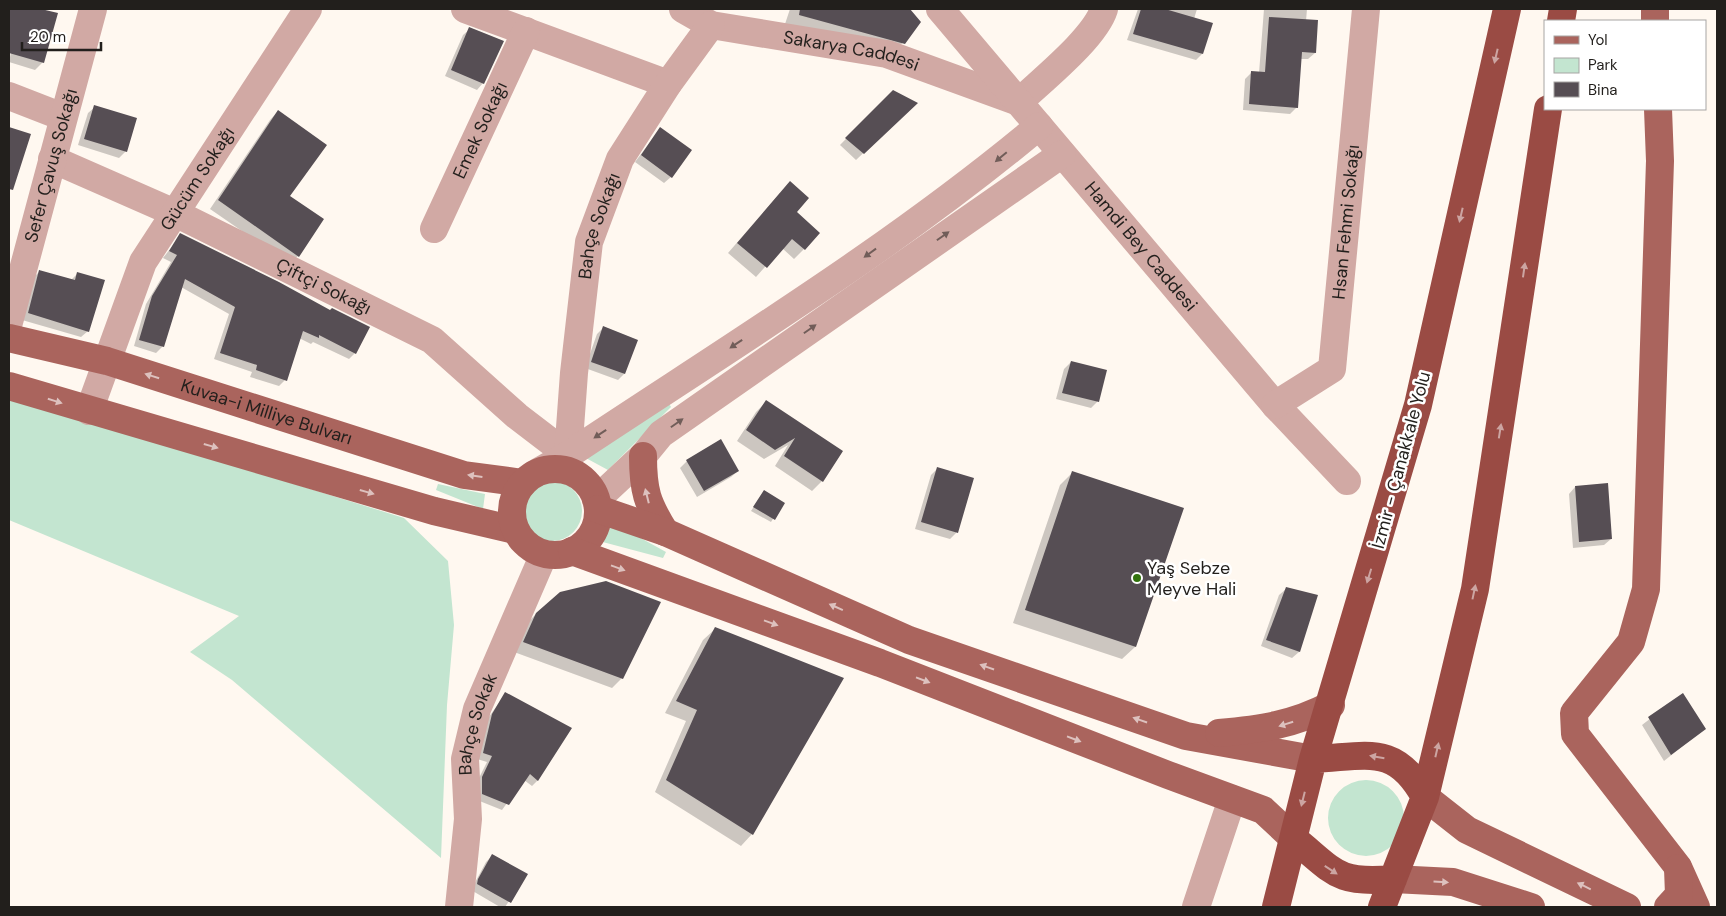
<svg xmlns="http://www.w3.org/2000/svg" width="1726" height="916" font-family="'DM Sans',sans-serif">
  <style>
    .green { fill: #c3e5d0 }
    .shadow { fill: #0003 }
    .building { fill: #564e54 }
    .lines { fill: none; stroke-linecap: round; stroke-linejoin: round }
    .minor { stroke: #d1a9a4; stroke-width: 28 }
    .major { stroke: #aa645d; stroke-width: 28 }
    .highway { stroke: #9a4b44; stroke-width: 28 }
    .oneway { fill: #cca5a2 }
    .oneway2 { fill: #715d59 }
    .oneway3 { fill: #ddc1be }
    .poi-dot { fill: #32730d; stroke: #fff; stroke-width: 2 }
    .labels { text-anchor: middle; stroke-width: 5; stroke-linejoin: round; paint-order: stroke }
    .street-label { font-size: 18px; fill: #221f1c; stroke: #fff }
    .poi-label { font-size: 18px; fill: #221f1c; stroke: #fff; text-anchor: start }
  </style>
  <rect width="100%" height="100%" fill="#fff8f0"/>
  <path class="green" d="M11,396L404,518L448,561L454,625L447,705L441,858L232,680L190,652L239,616L9,520V404Z
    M667,400L671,407L608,470L584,457Z
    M522 511a30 30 0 1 1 60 0a30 30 0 1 1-60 0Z
    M438,484L485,494L483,509L436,490Z
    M608,520L666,552L663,558L599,541Z
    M1328 818a38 38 0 1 1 76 0a38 38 0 1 1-76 0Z"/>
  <path class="shadow" d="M9,9H36L56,14L43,62L35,70L9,62L12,47L9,46Z
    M790,9H908L920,22L894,53L785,24Z
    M1138,9H1197L1194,19L1202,54L1196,60L1127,40Z
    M1264,9H1307L1306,21L1315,53L1308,59H1300L1297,107L1290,114L1243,110L1245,79L1252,72L1259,73Z
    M470,29L483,83L477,90L445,76L463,35Z
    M893,91L910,109L856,160L840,145Z
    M95,107L126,151L119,158L78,145L88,113Z
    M278,111L298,256L290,264L210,209L270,120Z
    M660,129L671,177L664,183L635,162Z
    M780,193L795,213L804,249L794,259L782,248L756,277L728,253Z
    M181,235L355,353L349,359L313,342L311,344L299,338L285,380L279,386L250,377L252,372L214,359L229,314L181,287L163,346L156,353L134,346L146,304L171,262L163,258Z
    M40,271L71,280L78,273L88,331L81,337L22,320L33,278Z
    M603,328L624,374L618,380L585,368L597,334Z
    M1071,362L1106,371L1097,402L1091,408L1056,399L1064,369Z
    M766,402L842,452L822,481L812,491L775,466L788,445L764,459L737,441L756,412Z
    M715,444L738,471L731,477L697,497L680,468L687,461Z
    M938,468L973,479L956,533L950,539L915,529L931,475Z
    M1073,472L1135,647L1122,659L1013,623L1060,485Z
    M1575,487L1611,539L1604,545L1573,548L1569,494Z
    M764,491L783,503L771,522L751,511Z
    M1286,589L1316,596L1299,652L1292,658L1261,646L1279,595Z
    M536,614L622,678L612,688L514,652L526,624Z
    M715,629L752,834L741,846L655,792L686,721L665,713L703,640Z
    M506,693L538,780L532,786L524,780L502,810L477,800L476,784L487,762L477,759L486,721Z
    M1682,694L1704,729L1664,761L1642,725Z
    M493,855L526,875L505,907H500L471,890L486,862Z"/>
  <path class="building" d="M9,9H41L58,13L44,63L9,53Z
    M800,9H910L921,22L905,44L799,15Z
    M1141,9H1165L1213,23L1203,54L1133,34Z
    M1269,17L1318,20L1316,53L1302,52L1298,108L1249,104L1251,71L1265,72Z
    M469,27L504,41L484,84L451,70Z
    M893,90L918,103L864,154L845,138Z
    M94,105L137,118L127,152L84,139Z
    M278,110L327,145L290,196L324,219L299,257L218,200Z
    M9,127L31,134L13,190L9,189Z
    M660,127L692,150L672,178L641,155Z
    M790,181L809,198L797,212L820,233L805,250L792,239L767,268L737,243Z
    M180,233L279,282L330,310L332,308L370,327L356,354L319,335V338L303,331L287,381L256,370L257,365L220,353L235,307L185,279L164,347L139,340L152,296L177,255L169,251Z
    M39,270L75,280L77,272L105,280L89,332L28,313Z
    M603,326L638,340L625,374L591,362Z
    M1071,361L1107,370L1099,402L1062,393Z
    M766,400L843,451L823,482L784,456L795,438L775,450L746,430Z
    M721,439L739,471L704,491L686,460Z
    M937,467L974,478L958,533L921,522Z
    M1072,471L1184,508L1136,647L1025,610Z
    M1608,483L1612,539L1579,542L1575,486Z
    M764,490L785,503L775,520L753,507Z
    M606,581L661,602L623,679L523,642L536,613L560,592Z
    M1286,587L1318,595L1300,652L1266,640Z
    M715,627L844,678L753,835L666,780L697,710L676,701Z
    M505,692L572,728L538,781L530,774L509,805L482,794V777L492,756L483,753L492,714Z
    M1683,693L1706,729L1671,755L1648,717Z
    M492,854L528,874L511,903L477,884L478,879Z"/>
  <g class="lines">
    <g class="minor">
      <path d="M465,9L668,84"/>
      <path id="s1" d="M683,9L711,25L887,54L1019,102C1042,80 1095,38 1104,9"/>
      <path id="s2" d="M940,9L1275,405L1347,481"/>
      <path d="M9,96L63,117"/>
      <path id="s3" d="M52,159L175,213L432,340L517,416L568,455"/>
      <path id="s4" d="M434,229L526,31"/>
      <path id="s5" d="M9,322L93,9"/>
      <path id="s6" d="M1275,405L1332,369L1366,9"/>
      <path id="s7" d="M89,411L143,262L308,9"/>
      <path id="s8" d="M568,455L574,373L589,242L620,159L668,84L711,25"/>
      <path d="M538,472L568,455C727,349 892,249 1039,126"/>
      <path d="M596,500L643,456L661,434L1062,154"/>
      <path id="s9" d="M459,907L468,819L465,759L477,709L544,554"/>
      <path d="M1196,907L1232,799"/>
    </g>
    <g class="major">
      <path d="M1655,9V21"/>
      <path d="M1658,109L1660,161L1646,589L1631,642L1574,713L1575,734L1678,867L1696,907"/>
      <path id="s10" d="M9,338L107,361L464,475L523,483"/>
      <path d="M9,386L434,511L515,530"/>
      <path d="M643,456C643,491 647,503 665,532"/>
      <circle cx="555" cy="512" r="43"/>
      <path d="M598,509L665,532L909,640L1186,736L1313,759"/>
      <path d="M572,551L880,663L1168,775L1263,810L1294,839"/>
      <path d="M1219,733C1261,729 1293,725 1331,705"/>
      <path d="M1425,797L1467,830L1627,907"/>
      <path d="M1393,879L1453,882L1531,907"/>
      <path d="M1668,907L1679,895L1678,868"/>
    </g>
    <path class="highway" d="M1561,21L1563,9
      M1313,759C1366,757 1395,742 1425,797
      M1294,839C1335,872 1336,884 1393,879
      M1276,907L1313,759L1418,405L1507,9
      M1382,907L1425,797L1475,589L1548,109"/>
  </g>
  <defs><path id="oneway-solid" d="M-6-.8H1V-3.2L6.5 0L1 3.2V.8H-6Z" transform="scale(1.25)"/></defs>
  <g class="oneway">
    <use href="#oneway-solid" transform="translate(1496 56) rotate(103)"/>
    <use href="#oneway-solid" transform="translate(1461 215) rotate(103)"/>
    <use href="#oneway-solid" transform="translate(1524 270) rotate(-82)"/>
    <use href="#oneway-solid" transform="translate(1500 431) rotate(-81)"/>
    <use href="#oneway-solid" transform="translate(1369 576) rotate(107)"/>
    <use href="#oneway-solid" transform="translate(1474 592) rotate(-78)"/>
    <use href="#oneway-solid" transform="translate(1437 750) rotate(-77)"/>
    <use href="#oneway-solid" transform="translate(1377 757) rotate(-170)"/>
    <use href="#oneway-solid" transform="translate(1303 799) rotate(104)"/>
    <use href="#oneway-solid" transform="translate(1331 870) rotate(33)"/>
  </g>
  <g class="oneway2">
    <use href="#oneway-solid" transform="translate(1001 157) rotate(140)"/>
    <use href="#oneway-solid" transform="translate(943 236) rotate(-35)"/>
    <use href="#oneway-solid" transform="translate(870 253) rotate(144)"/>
    <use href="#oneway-solid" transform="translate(810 329) rotate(-35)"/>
    <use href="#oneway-solid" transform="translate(736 344) rotate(146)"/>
    <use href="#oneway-solid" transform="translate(677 423) rotate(-35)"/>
    <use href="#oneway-solid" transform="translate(600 434) rotate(146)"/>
  </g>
  <g class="oneway3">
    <use href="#oneway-solid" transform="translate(152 376) rotate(-162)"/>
    <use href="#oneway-solid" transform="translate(55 401) rotate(17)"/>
    <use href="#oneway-solid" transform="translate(211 446) rotate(16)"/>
    <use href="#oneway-solid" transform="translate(475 476) rotate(-172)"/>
    <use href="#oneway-solid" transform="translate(367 492) rotate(16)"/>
    <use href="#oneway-solid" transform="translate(647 496) rotate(-104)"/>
    <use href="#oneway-solid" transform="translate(618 568) rotate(20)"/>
    <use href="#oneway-solid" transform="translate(836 607) rotate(-156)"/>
    <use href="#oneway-solid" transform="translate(771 623) rotate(20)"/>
    <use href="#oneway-solid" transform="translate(987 667) rotate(-161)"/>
    <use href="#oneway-solid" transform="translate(923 680) rotate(21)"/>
    <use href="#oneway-solid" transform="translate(1140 720) rotate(-161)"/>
    <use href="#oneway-solid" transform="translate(1286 724) rotate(163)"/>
    <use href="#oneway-solid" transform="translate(1074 739) rotate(21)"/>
    <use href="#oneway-solid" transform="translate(1441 882) rotate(4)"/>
    <use href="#oneway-solid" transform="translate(1584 886) rotate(-154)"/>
  </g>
  <circle class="poi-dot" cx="1137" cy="578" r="5"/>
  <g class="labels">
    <g class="street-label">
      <text dy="6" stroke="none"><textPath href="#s1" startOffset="175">Sakarya Caddesi</textPath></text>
      <text dy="6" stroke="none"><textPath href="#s4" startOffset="109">Emek Sokağı</textPath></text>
      <text dy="6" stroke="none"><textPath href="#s5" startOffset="162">Sefer Çavuş Sokağı</textPath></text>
      <text dy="6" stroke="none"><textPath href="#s7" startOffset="258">Gücüm Sokağı</textPath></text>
      <text dy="6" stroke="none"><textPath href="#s6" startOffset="215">Hsan Fehmi Sokağı</textPath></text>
      <text dy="6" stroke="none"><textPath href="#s8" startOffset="232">Bahçe Sokağı</textPath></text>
      <text dy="6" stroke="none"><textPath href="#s2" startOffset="311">Hamdi Bey Caddesi</textPath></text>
      <text dy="6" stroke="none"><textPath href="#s3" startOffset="300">Çiftçi Sokağı</textPath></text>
      <text dy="6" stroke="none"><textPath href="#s10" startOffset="268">Kuvaa-i Milliye Bulvarı</textPath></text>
      <text transform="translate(1401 460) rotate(-75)" y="6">İzmir - Çanakkale Yolu</text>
      <text dy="6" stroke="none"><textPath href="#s9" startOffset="185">Bahçe Sokak</textPath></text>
    </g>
    <g class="poi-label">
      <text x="1147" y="574">Yaş Sebze<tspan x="1147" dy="21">Meyve Hali</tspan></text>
    </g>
  </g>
  <rect width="1726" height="916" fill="none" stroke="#221f1c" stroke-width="20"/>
  <rect x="1544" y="20" width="162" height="90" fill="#ffffff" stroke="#a7a5a4"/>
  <rect x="1554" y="36" width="25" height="8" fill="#aa645d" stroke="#a7a5a4"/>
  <text x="1588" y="45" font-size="15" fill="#221f1c">Yol</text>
  <rect x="1554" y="58" width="25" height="15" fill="#c3e5d0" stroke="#a7a5a4"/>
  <text x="1588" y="70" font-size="15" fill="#221f1c">Park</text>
  <rect x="1554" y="82" width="25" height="15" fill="#564e54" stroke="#a7a5a4"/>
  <text x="1588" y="95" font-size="15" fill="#221f1c">Bina</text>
  <path d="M22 42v8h79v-8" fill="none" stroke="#221f1c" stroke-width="2.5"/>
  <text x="30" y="42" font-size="15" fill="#221f1c" stroke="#ffffff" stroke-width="4" paint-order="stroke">20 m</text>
</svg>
